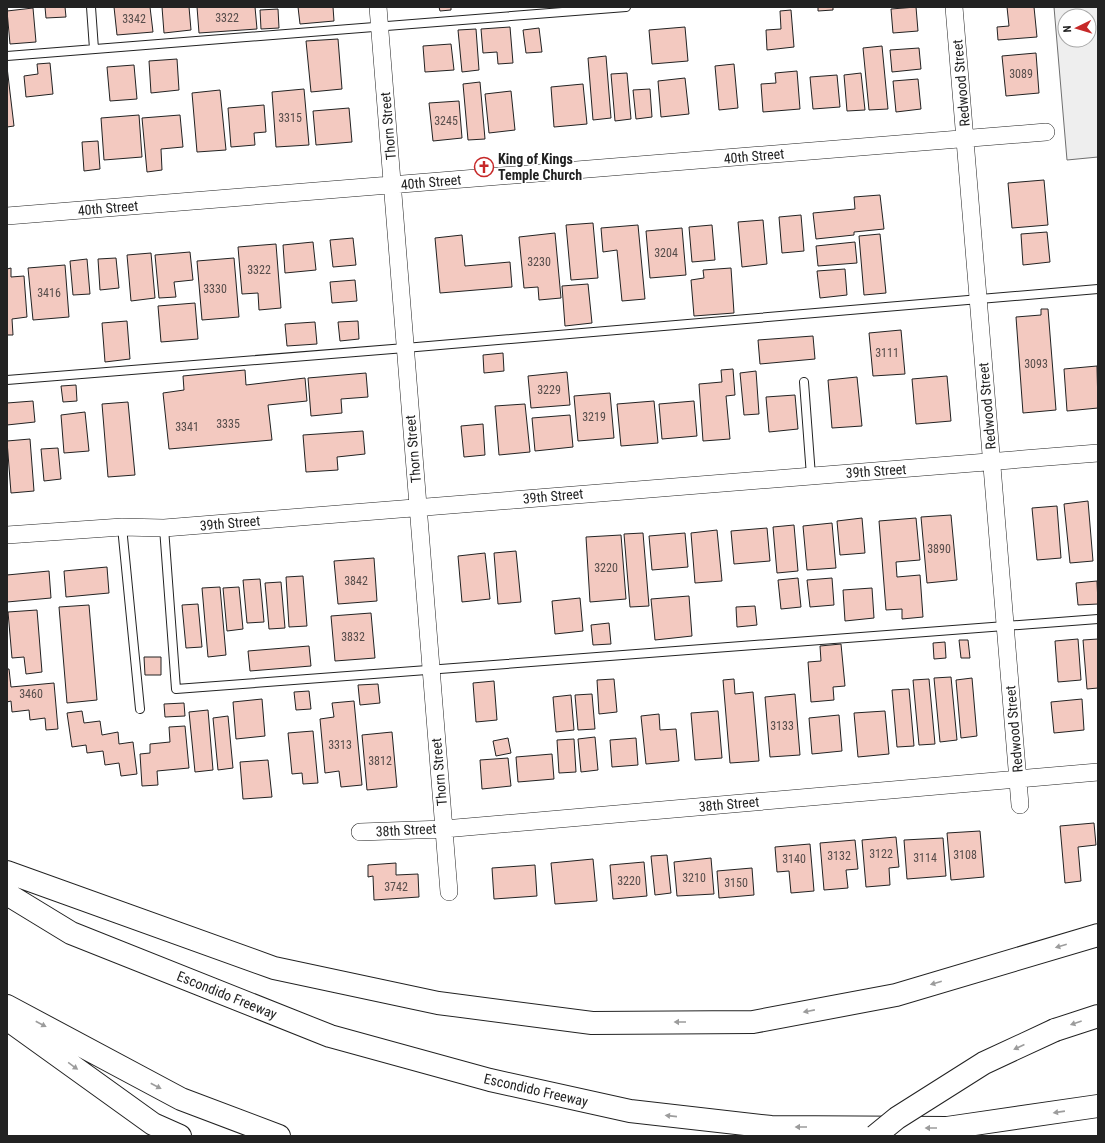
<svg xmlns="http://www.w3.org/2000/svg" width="1105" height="1143" font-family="'Roboto Condensed',sans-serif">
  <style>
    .green { fill: #eee; stroke: #6f6f6f; fill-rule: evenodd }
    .building { fill: #f3c9c0; stroke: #222 }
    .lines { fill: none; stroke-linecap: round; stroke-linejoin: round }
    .service-casing { stroke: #222; stroke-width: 10 }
    .minor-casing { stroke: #222; stroke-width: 18 }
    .motorway-casing { stroke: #222; stroke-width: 24 }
    .service { stroke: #fff; stroke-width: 8 }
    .minor { stroke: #fff; stroke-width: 17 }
    .motorway { stroke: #fff; stroke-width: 22 }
    .motorway-bridge-casing { stroke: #222; stroke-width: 24; stroke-linecap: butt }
    .motorway-bridge { stroke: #fff; stroke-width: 22 }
    .oneway { fill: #9c9c9c }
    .labels { text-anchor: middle; stroke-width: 3; stroke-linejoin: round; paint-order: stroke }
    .number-label { font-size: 12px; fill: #564c4a }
    .street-label { font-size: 14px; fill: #222; stroke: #fff }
    .poi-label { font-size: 14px; font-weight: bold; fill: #222; stroke: #fff; text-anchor: start }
  </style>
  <rect width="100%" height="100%" fill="#fff"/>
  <path class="green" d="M1054,7H1098V157L1067,160ZM1065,16H1089V40H1065Z"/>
  <path class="building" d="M45,7H65L66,17L46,18Z
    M114,7H150L153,32L117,35Z
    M162,7H189L191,30L164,33Z
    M197,7H255L257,29L199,33Z
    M298,7H333L334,21L300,24Z
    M439,7H451V10L440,11Z
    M818,7H833V10L818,11Z
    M916,7L918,31L893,33L891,9Z
    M1007,7H1034L1037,37L998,40L997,27L1009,26Z
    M33,8L36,42L10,44L7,11Z
    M278,9L279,28L261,29L260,10Z
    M791,10L794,47L767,50L766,30L781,29L780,11Z
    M510,27L513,63L498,64L497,52L483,53L481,29Z
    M685,27L688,61L652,64L649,30Z
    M539,28L542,52L526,53L523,30Z
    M476,29L479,70L462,72L458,30Z
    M338,39L342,89L311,92L306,41Z
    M451,44L454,70L425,72L423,46Z
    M882,46L888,109L869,110L863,48Z
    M919,48L921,69L892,72L890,50Z
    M1036,53L1039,93L1006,96L1002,56Z
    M606,56L611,118L593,120L588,58Z
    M177,59L179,90L151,93L149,61Z
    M50,63L53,94L26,97L24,76L38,74L37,64Z
    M734,64L738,108L719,110L715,66Z
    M134,65L137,99L110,101L107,67Z
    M7,67L14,126L7,127Z
    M797,71L800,109L763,112L761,84L776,83L775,73Z
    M627,73L631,119L615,121L611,74Z
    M861,73L865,110L847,111L844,75Z
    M837,75L840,107L813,109L810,77Z
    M685,78L689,114L661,117L658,81Z
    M918,79L921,109L896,112L893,81Z
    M480,82L485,139L468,140L463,84Z
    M583,84L587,124L554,127L551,87Z
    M304,89L309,145L276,147L272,92Z
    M650,89L652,117L636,119L633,90Z
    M220,90L226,150L197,152L192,93Z
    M511,91L515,130L489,133L485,94Z
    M459,101L462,138L433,141L429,103Z
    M264,105L266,132L254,133L255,145L231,147L228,108Z
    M349,108L352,142L316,145L313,111Z
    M139,115L142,157L104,160L101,118Z
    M180,115L183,147L161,149L162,170L147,172L142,118Z
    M98,141L100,169L84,171L82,142Z
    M1044,180L1048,225L1012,228L1008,183Z
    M880,195L884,229L854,232V235L816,239L813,213L855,209L854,197Z
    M801,215L804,251L782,253L779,217Z
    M763,220L767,264L742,267L738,222Z
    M593,223L598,278L571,280L566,225Z
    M638,225L645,299L622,301L617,250L603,252L601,228Z
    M712,225L715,260L692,262L689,227Z
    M682,228L686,275L650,278L646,231Z
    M1047,232L1050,262L1023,265L1021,234Z
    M555,233L561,298L539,300L538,287L524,288L519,237Z
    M880,234L886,293L864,295L859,236Z
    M462,235L465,266L510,262L512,287L440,293L435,238Z
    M353,238L356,265L333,267L330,240Z
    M313,242L316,270L285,273L283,245Z
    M855,242L857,263L818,266L816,246Z
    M276,244L281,308L259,310L258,293L242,294L238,247Z
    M190,252L193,280L174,282L176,297L159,298L155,255Z
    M151,253L155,298L131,301L127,255Z
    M116,258L119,288L100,290L98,259Z
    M234,258L239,317L202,320L197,261Z
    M87,259L90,294L73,295L70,261Z
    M65,265L69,317L33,320L28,268Z
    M11,268V277L24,276L27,317L12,319L13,335H7V269Z
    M731,268L734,313L694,316L691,280L704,278L703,270Z
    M845,269L847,295L820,298L817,271Z
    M355,280L357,301L332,303L330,282Z
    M588,284L592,323L565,326L562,286Z
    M195,303L198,339L161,342L158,306Z
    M1041,309H1048L1056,410L1023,413L1016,317L1041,315Z
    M127,321L130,359L105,362L102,323Z
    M358,321L359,339L340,341L338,322Z
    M315,322L317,344L287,346L285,324Z
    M901,330L905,374L873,376L869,333Z
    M813,336L815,359L760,364L758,340Z
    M503,353L504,371L484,373L483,355Z
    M1097,366L1098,408L1067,411L1064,369Z
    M733,369L735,395L726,396L730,439L703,441L699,384L722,382L721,370Z
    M245,370L246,385L305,378L307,401L268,405L272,440L169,449L163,393L184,390L183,376Z
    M756,371L759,414L744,415L740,373Z
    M567,372L570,405L531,408L528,376Z
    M366,373L368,397L341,399L342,413L311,416L308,378Z
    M947,376L951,421L916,424L912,379Z
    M857,377L862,426L832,428L828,380Z
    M76,385L77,401L63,402L61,386Z
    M610,393L614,438L578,441L574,396Z
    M795,395L798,429L769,432L766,397Z
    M33,401L35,422L7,425V403Z
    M654,401L658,443L621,446L617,404Z
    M694,401L697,436L662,439L659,404Z
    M128,402L135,475L108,477L102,404Z
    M525,404L530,452L499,455L495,406Z
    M85,412L89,451L64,453L61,415Z
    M570,415L573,447L535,451L532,418Z
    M483,424L485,455L464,457L461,426Z
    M363,431L365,454L337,457L338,470L306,472L303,435Z
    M30,439L34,491L11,493L7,441Z
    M58,448L61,479L44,481L41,449Z
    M1088,501L1093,561L1070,563L1064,504Z
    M1057,506L1061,558L1037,560L1032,508Z
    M951,515L957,580L927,583L921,517Z
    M862,518L865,553L840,555L837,521Z
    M916,518L920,560L896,562L897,577L920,575L923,617L902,619V609L886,610L879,521Z
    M832,523L836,568L807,570L803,526Z
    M794,525L798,571L777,573L773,527Z
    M767,528L770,561L734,564L731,531Z
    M717,530L722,581L695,583L691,533Z
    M643,533L649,606L630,607L624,534Z
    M685,533L688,567L652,570L649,536Z
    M621,535L626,599L590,602L586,537Z
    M516,551L521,602L498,604L494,553Z
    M485,553L490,599L462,602L458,556Z
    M374,558L377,601L338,604L334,561Z
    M107,567L109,593L66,597L64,571Z
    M49,571L51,598L7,602V575Z
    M303,576L307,626L289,627L286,577Z
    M798,578L801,607L781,609L778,580Z
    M832,578L834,605L810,607L807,580Z
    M260,579L264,622L247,623L243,580Z
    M1097,581L1098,604L1078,605L1076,583Z
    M281,582L285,628L269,629L265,583Z
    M220,587L226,655L208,657L202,588Z
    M239,587L243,629L227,631L223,588Z
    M872,588L874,618L845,621L843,590Z
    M689,596L692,636L655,640L651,599Z
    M580,598L583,631L555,634L552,601Z
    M198,604L202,647L186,648L182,605Z
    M89,605L97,700L67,703L59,607Z
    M755,606L757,625L737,627L736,607Z
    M37,610L42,672L26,674L24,657L12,658L8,612Z
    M371,613L375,658L335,661L331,616Z
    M609,623L611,644L593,645L591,625Z
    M1078,639L1081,680L1058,682L1055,641Z
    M1098,639V688L1087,689L1083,640Z
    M959,640H968L970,658H961Z
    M945,642L946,658L934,659L933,643Z
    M841,644L845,686L833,687L834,700L811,702L808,662L821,661L820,646Z
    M309,646L311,666L250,671L248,651Z
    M144,657H161V675H145Z
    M7,669H9L11,687L54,683L58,729L46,730L45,718L30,720L29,710L12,712L11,701L7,702Z
    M951,677L957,740L940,742L934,678Z
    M972,678L977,736L961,738L956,680Z
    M614,679L617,712L599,714L597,680Z
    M734,679L735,694L753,692L759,761L730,763L723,680Z
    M929,679L935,744L919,745L913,680Z
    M494,681L497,720L476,722L473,683Z
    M378,684L380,703L360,705L358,685Z
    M909,689L914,746L897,747L892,690Z
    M309,691L311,709L296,710L294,692Z
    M592,694L595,729L578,730L575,695Z
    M795,694L800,755L770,757L765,697Z
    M571,695L574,730L556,732L553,697Z
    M262,699L265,736L236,739L233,702Z
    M1082,699L1084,730L1054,733L1051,702Z
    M354,701L362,785L341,787L339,771L325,773L320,719L334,717L332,703Z
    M184,703L185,716L165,717L164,704Z
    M208,710L213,770L195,772L189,712Z
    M82,711L84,723L100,721L102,735L118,732L119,744L133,742L137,774L121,776L119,763L105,765L103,751L87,753L86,745L72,747L67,713Z
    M718,711L722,758L695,760L691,713Z
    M885,711L889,754L858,757L854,713Z
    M659,714L660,730L676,729L679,761L646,764L641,716Z
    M839,715L842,751L812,754L809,718Z
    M228,716L233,768L218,770L213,718Z
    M185,726L189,768L157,771L158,785L142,786L140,754L150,753V744L170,742L169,727Z
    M313,731L318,783L303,784L302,773L292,774L288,733Z
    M392,732L397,787L367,790L362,735Z
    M595,737L598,770L581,772L578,739Z
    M508,738L511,753L496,756L493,741Z
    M636,738L638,765L612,767L610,740Z
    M574,739L576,772L559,773L557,740Z
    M552,754L554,779L518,782L516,757Z
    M508,758L511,786L482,789L480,760Z
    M268,760L272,797L243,799L240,762Z
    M1094,823L1096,845L1078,847L1081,881L1065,883L1060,826Z
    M980,831L984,877L951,880L947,833Z
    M896,837L899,867L889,868L890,885L866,887L862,840Z
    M943,838L946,876L907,879L904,840Z
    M855,840L858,869L846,870L848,888L824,890L820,843Z
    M810,844L814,891L791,893L789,871L777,872L775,847Z
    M667,855L671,893L655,895L651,856Z
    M711,858L714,894L677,896L674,862Z
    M593,859L597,901L555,904L551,863Z
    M644,862L647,896L613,899L610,865Z
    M396,863V875L418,874L419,897L374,900L373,876L368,877V865Z
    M535,865L537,896L494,899L492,868Z
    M752,868L754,895L719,898L717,871Z"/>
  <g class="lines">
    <g class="service-casing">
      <path id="service" d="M91,7L94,49
        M7,56L626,7
        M7,380L405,348L1098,289
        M804,382L811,476
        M122,527L140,709
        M164,528L176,689L1098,619"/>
    </g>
    <g class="minor-casing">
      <path id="minor" d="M378,7L449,892
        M954,7L1020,805
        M7,216L1046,132
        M7,535L122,527L164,528L1098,453
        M360,832L444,829L1098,772"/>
    </g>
    <g class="motorway-casing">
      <path id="motorway" d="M7,872L274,968L438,1003L592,1023L753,1022L896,995L1098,935
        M7,894L71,933L330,1036L490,1080L630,1111L771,1127L947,1128L1098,1106
        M7,1006L181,1099L279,1136
        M7,1019L153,1124L180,1136
        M1055,1030L1098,1016"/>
    </g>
    <use href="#service" class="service"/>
    <use href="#minor" class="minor"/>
    <use href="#motorway" class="motorway"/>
    <g class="motorway-bridge-casing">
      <path id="motorway-bridge" d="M875,1136L897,1118L984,1063L1055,1030"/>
    </g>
    <use href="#motorway-bridge" class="motorway-bridge"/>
  </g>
  <defs><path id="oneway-solid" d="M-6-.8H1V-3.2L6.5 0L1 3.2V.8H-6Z"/></defs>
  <g class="oneway">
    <use href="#oneway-solid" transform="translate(1061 946) rotate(164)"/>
    <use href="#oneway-solid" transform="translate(936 983) rotate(164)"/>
    <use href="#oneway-solid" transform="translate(809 1011) rotate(169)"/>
    <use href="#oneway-solid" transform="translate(680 1022) rotate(180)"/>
    <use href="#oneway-solid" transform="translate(1076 1023) rotate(161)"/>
    <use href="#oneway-solid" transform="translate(41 1024) rotate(28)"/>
    <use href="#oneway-solid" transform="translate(1019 1047) rotate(155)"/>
    <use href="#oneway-solid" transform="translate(73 1066) rotate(36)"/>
    <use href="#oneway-solid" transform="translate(156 1086) rotate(28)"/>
    <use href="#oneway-solid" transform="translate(1059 1112) rotate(172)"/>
    <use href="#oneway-solid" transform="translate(671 1116) rotate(-174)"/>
    <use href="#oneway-solid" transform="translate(801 1127) rotate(-180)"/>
    <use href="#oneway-solid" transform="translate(931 1128) rotate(-180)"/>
  </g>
  <defs>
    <g id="church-ring" transform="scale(1)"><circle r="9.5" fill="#fff" stroke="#c62828" stroke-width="1.5"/><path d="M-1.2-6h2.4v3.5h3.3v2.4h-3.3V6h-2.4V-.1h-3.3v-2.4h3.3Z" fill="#c62828"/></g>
  </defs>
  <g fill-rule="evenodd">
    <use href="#church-ring" x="484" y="167"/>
  </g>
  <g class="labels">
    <g class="number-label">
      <text x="227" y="22">3322</text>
      <text x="134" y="23">3342</text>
      <text x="1021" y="78">3089</text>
      <text x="290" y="122">3315</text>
      <text x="446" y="125">3245</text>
      <text x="666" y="257">3204</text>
      <text x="539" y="266">3230</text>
      <text x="259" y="274">3322</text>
      <text x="215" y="293">3330</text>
      <text x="49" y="297">3416</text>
      <text x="887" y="357">3111</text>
      <text x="1036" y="368">3093</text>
      <text x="549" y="394">3229</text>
      <text x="594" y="421">3219</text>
      <text x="228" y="428">3335</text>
      <text x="187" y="431">3341</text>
      <text x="939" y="553">3890</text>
      <text x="606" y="572">3220</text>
      <text x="356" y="585">3842</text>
      <text x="353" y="641">3832</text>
      <text x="31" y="698">3460</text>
      <text x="782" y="730">3133</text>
      <text x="340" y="749">3313</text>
      <text x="380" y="765">3812</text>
      <text x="881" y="858">3122</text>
      <text x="965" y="859">3108</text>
      <text x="839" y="860">3132</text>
      <text x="925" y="862">3114</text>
      <text x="794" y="863">3140</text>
      <text x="694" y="882">3210</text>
      <text x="629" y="885">3220</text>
      <text x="736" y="887">3150</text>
      <text x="396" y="891">3742</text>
    </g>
    <g class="street-label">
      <text transform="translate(961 83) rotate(-95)" y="5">Redwood Street</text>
      <text transform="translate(388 126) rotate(-95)" y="5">Thorn Street</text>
      <text transform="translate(754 156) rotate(-5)" y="5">40th Street</text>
      <text transform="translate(431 182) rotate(-5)" y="5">40th Street</text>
      <text transform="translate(108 208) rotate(-5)" y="5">40th Street</text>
      <text transform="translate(987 406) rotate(-95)" y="5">Redwood Street</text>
      <text transform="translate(413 449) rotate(-95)" y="5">Thorn Street</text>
      <text transform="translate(876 471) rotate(-4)" y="5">39th Street</text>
      <text transform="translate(553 496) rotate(-5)" y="5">39th Street</text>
      <text transform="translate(230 523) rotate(-5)" y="5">39th Street</text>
      <text transform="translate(1014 729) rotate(-95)" y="5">Redwood Street</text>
      <text transform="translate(439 772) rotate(-95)" y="5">Thorn Street</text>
      <text transform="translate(729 804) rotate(-5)" y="5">38th Street</text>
      <text transform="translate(406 830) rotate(-3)" y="5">38th Street</text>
      <text transform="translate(227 995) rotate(22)" y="5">Escondido Freeway</text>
      <text transform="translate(536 1090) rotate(13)" y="5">Escondido Freeway</text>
    </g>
    <g class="poi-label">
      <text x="498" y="164">King of Kings<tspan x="498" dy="16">Temple Church</tspan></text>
    </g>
  </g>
  <rect width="1105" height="1143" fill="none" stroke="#222222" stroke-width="16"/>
  <g transform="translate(1077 28) rotate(265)"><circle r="19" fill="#ffffff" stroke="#a7a7a7"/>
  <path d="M0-3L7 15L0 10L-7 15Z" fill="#c62828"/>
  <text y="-6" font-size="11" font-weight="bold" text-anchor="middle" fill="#222222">N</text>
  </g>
</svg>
